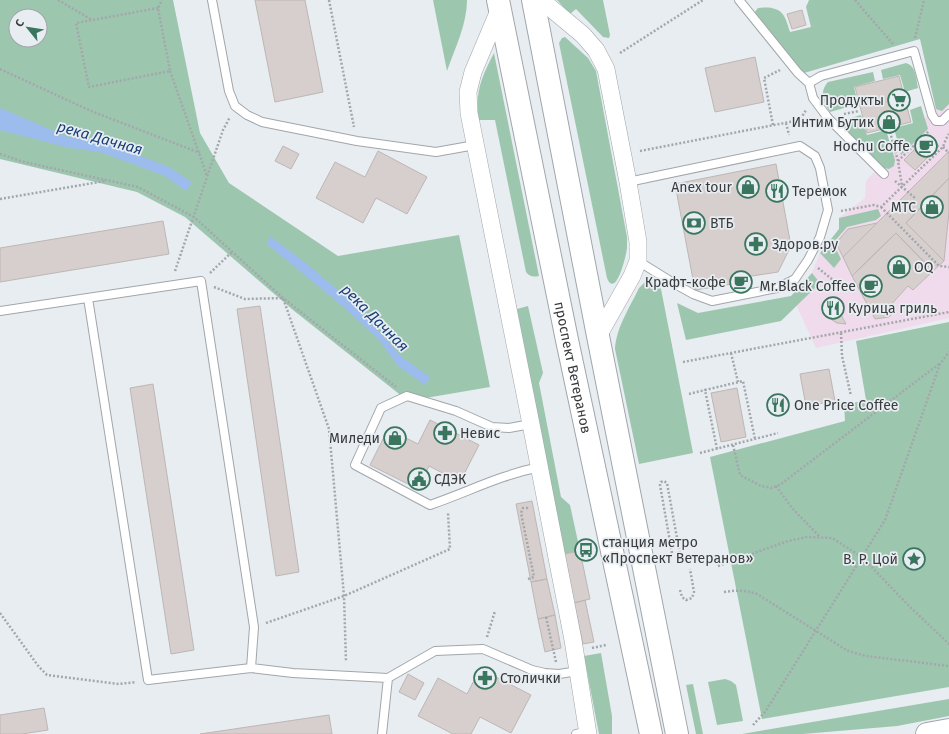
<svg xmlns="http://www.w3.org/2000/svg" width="949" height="734" font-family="'Fira Sans',sans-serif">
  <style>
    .commercial { fill: #efdbeb }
    .green { fill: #9dc6af; fill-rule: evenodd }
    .water { fill: #9cbced }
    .building { fill: #d7cfcd; stroke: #bdb6b4 }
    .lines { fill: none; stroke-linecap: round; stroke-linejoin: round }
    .lane-casing { stroke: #a1a6ab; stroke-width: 10 }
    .street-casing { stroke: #a1a6ab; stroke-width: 18 }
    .secondary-casing { stroke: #a1a6ab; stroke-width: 24 }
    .path { stroke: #a3a7ab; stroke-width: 2.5; stroke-dasharray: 2 2; stroke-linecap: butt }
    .lane { stroke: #fff; stroke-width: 8 }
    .street { stroke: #fff; stroke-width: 17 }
    .secondary { stroke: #fff; stroke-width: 22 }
    .labels { text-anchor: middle; stroke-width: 3.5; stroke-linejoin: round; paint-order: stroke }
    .poi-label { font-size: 14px; fill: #393b3d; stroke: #e7edf1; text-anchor: start }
    .street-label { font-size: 14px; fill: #393b3d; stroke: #e7edf1 }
    .water-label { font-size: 15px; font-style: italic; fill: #183f79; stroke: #e7edf1 }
  </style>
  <rect width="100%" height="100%" fill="#e7edf1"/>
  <path class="commercial" d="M949,93V318L816,348L792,296L812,273L820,253L839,229V218L865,198L866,181Z"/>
  <path class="green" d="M0,0H173L200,133L229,183L338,256L459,235L490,387L408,401L293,310L185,217L137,192L0,159ZM16,16H40V40H16Z
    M433,0H467C467,24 455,48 447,71Z
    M557,0H603L610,35L609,38L603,37L576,9L570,14Z
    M809,0H949V104L942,111L936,109L920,39L804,73L754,13L758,8C767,7 779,7 784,16C787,21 788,27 790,32L811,27L806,7Z
    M565,37L588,58L596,71L627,237C627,240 627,244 627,247C627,253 616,300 607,278L559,43L562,38Z
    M494,53L539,276C533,277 530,277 526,272L495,120H479C474,94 482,76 494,53Z
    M906,63C916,66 916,78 918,88L905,92L900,75L883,79L881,70Z
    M873,72L875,81L854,87L858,104L830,112C823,102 819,92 828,82Z
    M921,106L928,129L901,155L894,128L913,123L910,110Z
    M861,115L867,135L886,130L895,160L894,166L889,169L884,168L837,122Z
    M878,209L881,216L876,220L847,227L833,243L841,259L834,268L820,253L839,229V218Z
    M812,273L820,283L781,321L686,340L677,303L698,313L791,296Z
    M650,281L657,284L661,289L693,453L639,464L615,349C616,328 630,307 639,288L644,283Z
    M528,306L543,373L539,383L561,497L570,505L580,551L564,554L517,309Z
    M949,322V687L762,719L710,457L845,421L844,405L866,400L856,341Z
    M601,653L612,716V734H599L584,656Z
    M725,679L731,681L736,685L743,721L717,725L708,682Z
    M693,684L703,734H696L686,685Z
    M949,699V716L897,726L803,734H742Z"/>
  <path class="water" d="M0,108L68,137L104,142L169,167L192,182L186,191L165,176L103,153L66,147L0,130Z
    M270,236L307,264L352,302L403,358L430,377L425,385L398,366L379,340L346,309L267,244Z"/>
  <path class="building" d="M255,0H305L323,92L275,102Z
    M802,10L806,25L792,29L787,14Z
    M755,57L764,102L715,112L705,68Z
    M899,76L911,122L867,133L855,87Z
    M929,135L939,146L915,170L904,160Z
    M283,146L299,154L291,169L275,161Z
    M378,151L427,177L407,214L376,198L363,223L316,198L335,162L365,177Z
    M949,151V178L906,223L944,261L933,271L896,233L852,276L843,257Z
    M776,164L791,246L778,272L739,278V283L695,290L675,184Z
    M949,178V212L944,261L906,223Z
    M163,221L169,254L0,282V248Z
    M877,223L843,257L836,243L848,229Z
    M896,233L933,271L913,290L908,286L889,307L894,312L889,317L875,319L852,276Z
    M832,298L846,324L837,323L832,320L829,315L828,306Z
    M260,306L299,572L276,576L237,309Z
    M829,369L835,401L806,406L800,374Z
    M153,384L194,650L171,654L130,388Z
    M737,388L746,437L721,442L711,393Z
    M430,420L479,445L460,482L429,466L418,489L370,465L388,429L418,444Z
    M532,501L547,579L531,582L516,504Z
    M580,551L590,599L574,603L564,554Z
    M547,579L555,615L538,619L531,582Z
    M585,600L594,642L583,644L574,603Z
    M555,615L561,648L545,652L538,619Z
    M480,669L531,695L511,733L480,717L471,734H453L418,716L438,678L467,694Z
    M408,674L424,683L415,700L399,692Z
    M44,708L48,730L22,734H0V715Z
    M329,715L332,734H200Z"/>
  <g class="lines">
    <g class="lane-casing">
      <path id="lane" d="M212,0L229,91L235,106L247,115L262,122L357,141L436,152L475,145
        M739,0L798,73L809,83L813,98L828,118L884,174
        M809,83L821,76L914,51L932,115L936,121H942L949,114
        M628,182L800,146L815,156L820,168L828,210L820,237L808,260L795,279L777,288L712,301L693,294L675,284L638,261
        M0,311L201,281L254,627L251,668L148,680L88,298
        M531,424L509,428L492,427L456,411L407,396L381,408L355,465L430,505C468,492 500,475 540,467
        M251,668L293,673L388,678L435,651L483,649L532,670L545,673L559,674L578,671
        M382,734L388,678
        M576,734L588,731"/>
    </g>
    <g class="street-casing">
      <path id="street" d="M541,0L583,35L596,50L606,69L628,182L638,242V261L632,276L598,336
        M500,8L473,72L468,92L469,113L531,424L573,640L588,734"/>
    </g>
    <g class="secondary-casing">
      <g id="secondary">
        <path id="s1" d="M498,0L567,340L651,734"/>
        <path d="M533,0L598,336L677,734"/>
        <path d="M927,734L949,730"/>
      </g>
    </g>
    <path class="path" d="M58,0L92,20
      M329,0L354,127
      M855,0L893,44
      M158,8L76,23L89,87L170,71L158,8L162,0
      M915,38L924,0
      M620,53L703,0
      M0,69L91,111L200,153
      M170,71L207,176
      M844,114L859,111
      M786,123L789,135
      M773,125L764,78L780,70
      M890,132L898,161L902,186
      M943,147L949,153
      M640,151L800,120L806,110
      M0,154L24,162L138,187L194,217L283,298L396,387
      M898,161L929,131
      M895,181L915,198
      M0,199L105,181
      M881,207L939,266L949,267
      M841,211L874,205L881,207L943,147L946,139L949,134
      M818,268L833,280
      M175,271L223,130L230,117
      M210,273L233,251
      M214,287L245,299L283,298L329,429L344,596L346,662
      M841,333L842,356L851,396
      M731,353L738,382
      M683,362L949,312
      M689,394L705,390
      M733,445L740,475L761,486L772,488L781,484L939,364
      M717,449L705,390L743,381L755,439
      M700,453L778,433
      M776,486L792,508L820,537
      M672,553L660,485L661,482L664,481L667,483L681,560
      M718,566L788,541L807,537L832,538L862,557L909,606L949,644
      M528,579L534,577L521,513L523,508H527L529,509
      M680,590L682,597L686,600L692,598L694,592L690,569
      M724,592C736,590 745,590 757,594L848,651L866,656L949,666
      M0,613L39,667L47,675L119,684L136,682
      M546,617L556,662
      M266,623L344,596L450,549L448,513
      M487,637L495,611
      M592,648L606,645
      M753,725L765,712L885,520L940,364L949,352"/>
    <use href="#lane" class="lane"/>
    <use href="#street" class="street"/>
    <use href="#secondary" class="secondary"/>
  </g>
  <defs>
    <g id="supermarket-ring" transform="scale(1.15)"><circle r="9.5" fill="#e7edf1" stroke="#3a755e" stroke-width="1.5"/><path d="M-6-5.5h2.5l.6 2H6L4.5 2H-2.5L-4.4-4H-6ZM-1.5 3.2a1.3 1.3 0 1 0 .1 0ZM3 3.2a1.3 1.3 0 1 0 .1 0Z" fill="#3a755e"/></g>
    <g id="shop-ring" transform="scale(1.15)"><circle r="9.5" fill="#e7edf1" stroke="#3a755e" stroke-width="1.5"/><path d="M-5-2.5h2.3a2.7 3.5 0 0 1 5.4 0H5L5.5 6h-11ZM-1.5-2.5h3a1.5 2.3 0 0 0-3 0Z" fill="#3a755e"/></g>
    <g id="cafe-ring" transform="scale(1.15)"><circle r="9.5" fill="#e7edf1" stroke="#3a755e" stroke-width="1.5"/><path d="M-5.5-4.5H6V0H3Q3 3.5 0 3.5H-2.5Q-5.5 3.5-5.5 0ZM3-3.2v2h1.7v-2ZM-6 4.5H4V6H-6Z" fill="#3a755e"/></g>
    <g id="restaurant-ring" transform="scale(1.15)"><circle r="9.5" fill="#e7edf1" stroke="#3a755e" stroke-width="1.5"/><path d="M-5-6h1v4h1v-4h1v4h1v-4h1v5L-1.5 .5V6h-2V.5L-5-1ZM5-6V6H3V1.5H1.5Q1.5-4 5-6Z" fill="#3a755e"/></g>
    <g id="bank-ring" transform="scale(1.15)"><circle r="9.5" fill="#e7edf1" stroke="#3a755e" stroke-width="1.5"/><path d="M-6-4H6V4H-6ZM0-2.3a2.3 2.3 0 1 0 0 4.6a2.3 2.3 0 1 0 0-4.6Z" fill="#3a755e"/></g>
    <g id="pharmacy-ring" transform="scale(1.15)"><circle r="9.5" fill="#e7edf1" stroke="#3a755e" stroke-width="1.5"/><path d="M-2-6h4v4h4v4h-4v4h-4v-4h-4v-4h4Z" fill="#3a755e"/></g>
    <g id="civic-ring" transform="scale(1.15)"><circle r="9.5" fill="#e7edf1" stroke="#3a755e" stroke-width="1.5"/><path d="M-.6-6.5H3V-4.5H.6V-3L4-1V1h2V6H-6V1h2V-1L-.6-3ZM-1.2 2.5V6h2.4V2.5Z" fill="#3a755e"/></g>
    <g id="bus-ring" transform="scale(1.15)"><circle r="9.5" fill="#e7edf1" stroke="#3a755e" stroke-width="1.5"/><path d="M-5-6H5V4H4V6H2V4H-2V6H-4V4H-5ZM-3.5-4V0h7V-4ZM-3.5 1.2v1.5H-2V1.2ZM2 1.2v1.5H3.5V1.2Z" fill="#3a755e"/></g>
    <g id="sight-ring" transform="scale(1.15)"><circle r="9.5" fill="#e7edf1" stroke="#3a755e" stroke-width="1.5"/><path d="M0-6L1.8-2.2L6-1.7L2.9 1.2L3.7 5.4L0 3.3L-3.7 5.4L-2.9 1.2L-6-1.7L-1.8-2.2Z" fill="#3a755e"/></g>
  </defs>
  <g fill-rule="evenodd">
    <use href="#supermarket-ring" x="899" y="100"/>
    <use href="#shop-ring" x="889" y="122"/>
    <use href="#cafe-ring" x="926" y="146"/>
    <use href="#shop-ring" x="748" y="187"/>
    <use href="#restaurant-ring" x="777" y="191"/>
    <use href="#shop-ring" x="932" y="207"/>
    <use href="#bank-ring" x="694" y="223"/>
    <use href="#pharmacy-ring" x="756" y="244"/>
    <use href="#shop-ring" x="899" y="267"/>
    <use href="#cafe-ring" x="741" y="282"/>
    <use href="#cafe-ring" x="871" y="286"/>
    <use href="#restaurant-ring" x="833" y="308"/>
    <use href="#restaurant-ring" x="778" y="405"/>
    <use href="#pharmacy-ring" x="445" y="433"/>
    <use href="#shop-ring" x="395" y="438"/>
    <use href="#civic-ring" x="419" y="479"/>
    <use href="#bus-ring" x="586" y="550"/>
    <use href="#sight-ring" x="914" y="559"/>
    <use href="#pharmacy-ring" x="485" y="678"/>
  </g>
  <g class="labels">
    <g class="poi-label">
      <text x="884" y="105" text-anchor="end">Продукты</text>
      <text x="874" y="127" text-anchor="end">Интим Бутик</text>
      <text x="910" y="151" text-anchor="end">Hochu Coffe</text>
      <text x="732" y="192" text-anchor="end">Anex tour</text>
      <text x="792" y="196">Теремок</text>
      <text x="916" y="212" text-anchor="end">МТС</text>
      <text x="710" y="228">ВТБ</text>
      <text x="772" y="249">Здоров.ру</text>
      <text x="914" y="272">OQ</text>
      <text x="726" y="287" text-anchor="end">Крафт-кофе</text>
      <text x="856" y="291" text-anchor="end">Mr.Black Coffee</text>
      <text x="848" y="313">Курица гриль</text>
      <text x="794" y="410">One Price Coffee</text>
      <text x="460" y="438">Невис</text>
      <text x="380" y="443" text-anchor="end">Миледи</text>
      <text x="434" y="484">СДЭК</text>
      <text x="602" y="547">станция метро<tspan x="602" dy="16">«Проспект Ветеранов»</tspan></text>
      <text x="898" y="564" text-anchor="end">В. Р. Цой</text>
      <text x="500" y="683">Столички</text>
    </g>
    <g class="street-label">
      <text dy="5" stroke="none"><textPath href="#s1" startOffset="375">проспект Ветеранов</textPath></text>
    </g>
    <g class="water-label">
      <text transform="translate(100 138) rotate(16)" y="5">река Дачная</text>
      <text transform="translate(375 318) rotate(45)" y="5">река Дачная</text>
    </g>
  </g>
  <g transform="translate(28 28) rotate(300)"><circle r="19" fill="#e7edf1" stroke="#a1a6a9"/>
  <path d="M0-3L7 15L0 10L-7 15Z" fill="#3a755e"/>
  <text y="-6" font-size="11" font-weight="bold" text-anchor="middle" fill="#393b3d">С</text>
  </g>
</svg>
